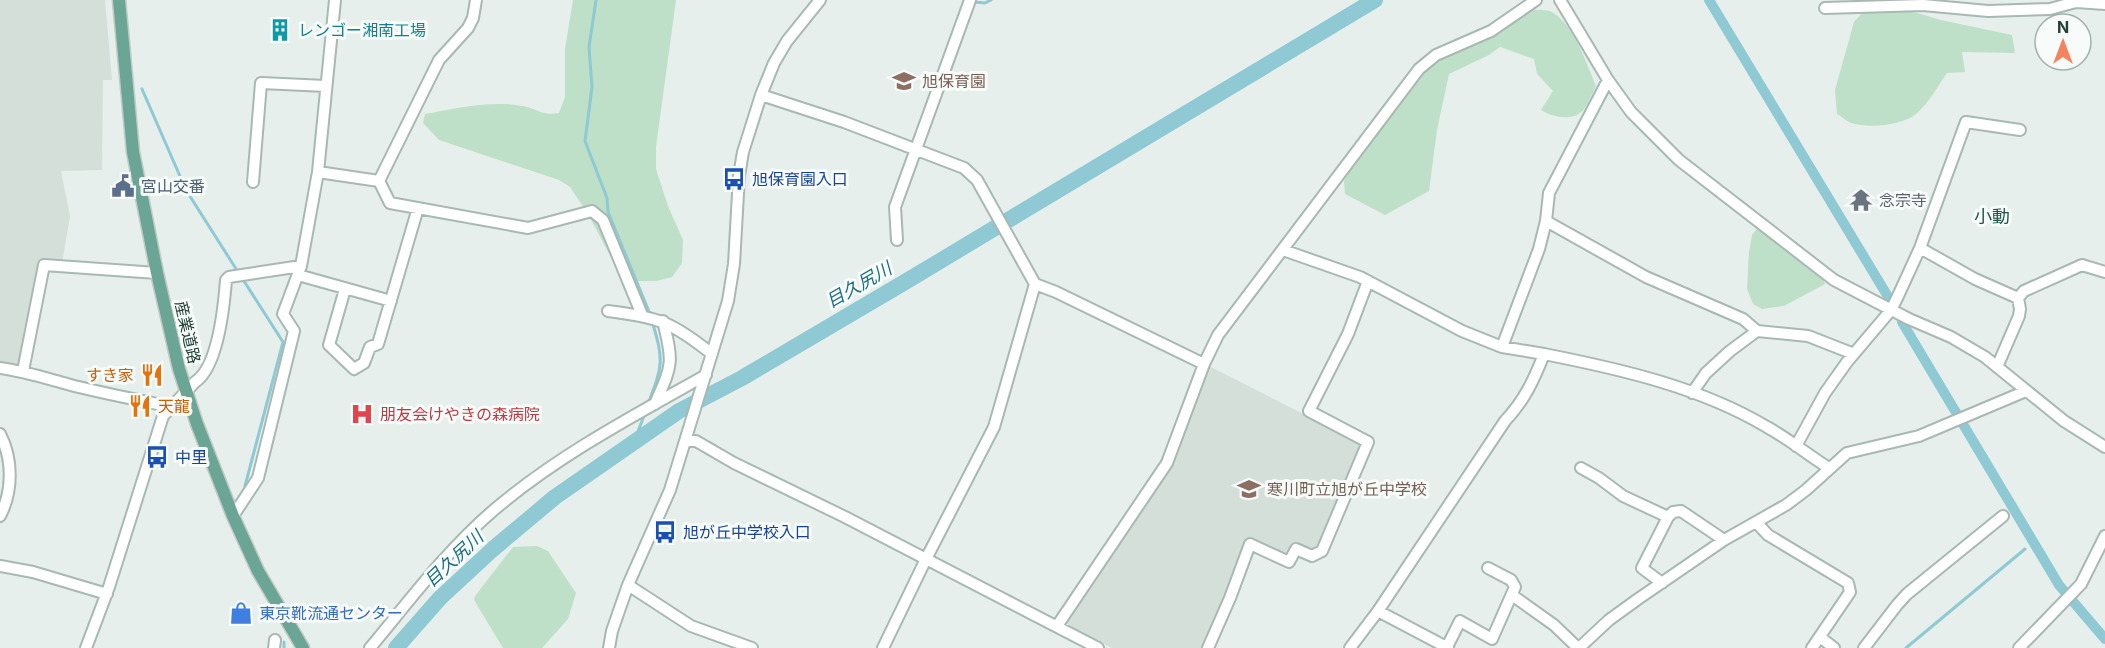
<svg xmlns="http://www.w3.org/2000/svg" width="2105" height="648" font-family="Inter,'Noto Sans JP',sans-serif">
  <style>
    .built { fill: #d4dfda }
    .green { fill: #bfe0c8 }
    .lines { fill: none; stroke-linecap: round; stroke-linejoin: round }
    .stream { stroke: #8ec9d4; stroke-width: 3 }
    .canal { stroke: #8ec9d4; stroke-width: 10 }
    .river { stroke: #8ec9d4; stroke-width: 16 }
    .minor-casing { stroke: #a8b8b2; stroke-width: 14 }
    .major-casing { stroke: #c2cac8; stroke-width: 15 }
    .minor { stroke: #fff; stroke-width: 10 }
    .major { stroke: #6aa596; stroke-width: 12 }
    .labels { text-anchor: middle; stroke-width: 6; stroke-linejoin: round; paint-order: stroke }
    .culture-label { font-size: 16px; fill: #0d838f; stroke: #f7fbf9; text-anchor: start }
    .education-label { font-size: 16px; fill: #785e54; stroke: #f7fbf9; text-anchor: start }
    .transit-label { font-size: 16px; fill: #164399; stroke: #f7fbf9; text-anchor: start }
    .service-label { font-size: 16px; fill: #4e5e75; stroke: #f7fbf9; text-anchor: start }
    .worship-label { font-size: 16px; fill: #5b616d; stroke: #f7fbf9; text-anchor: start }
    .street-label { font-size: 16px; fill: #24423a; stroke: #f7fbf9 }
    .food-label { font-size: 16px; fill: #c56008; stroke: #f7fbf9; text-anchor: end }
    .health-label { font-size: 16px; fill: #be3a42; stroke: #f7fbf9; text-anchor: start }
    .shop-label { font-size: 16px; fill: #366cbe; stroke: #f7fbf9; text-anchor: start }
    .neighbourhood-label { font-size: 18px; fill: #1f5548; stroke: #f7fbf9 }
    .water-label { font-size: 18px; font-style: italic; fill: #1c6f80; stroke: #f7fbf9 }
  </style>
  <rect width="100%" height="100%" fill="#e6efeb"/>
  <path class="built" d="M0,0H105L112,80H103L102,170L61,171L70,216L62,263H40L21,368L0,365Z
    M1209,366L1362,444L1319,546L1312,551L1288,555L1247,539L1226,597L1203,648H1112L1065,623L1139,514Z"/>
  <path class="green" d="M573,0H676L656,147V169L668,206L683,240L682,263L672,277L657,281H636L619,272L588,214L570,187L559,180L439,140L423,123L425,114C455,108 492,100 523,106C538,109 542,116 559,113L565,97V49Z
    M1528,10C1535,10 1545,9 1552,12C1575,26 1586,63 1596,86C1593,93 1589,101 1585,108C1575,122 1554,118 1541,110L1553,91L1537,74L1534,59L1500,47L1489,55L1449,74L1437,130L1429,191L1385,215L1345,194L1344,181L1387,107L1421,58L1475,38Z
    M1873,11H1910L1941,20L2012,35L2015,53L1962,52L1965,72L1947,73C1938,86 1928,104 1916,114C1902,126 1865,129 1849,122C1845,120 1841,116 1837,114L1835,90L1854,22L1861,14Z
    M1759,226C1795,240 1812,246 1825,284L1784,306L1762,309L1753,304L1747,289L1749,252L1752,235Z
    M537,546L548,551L576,593L568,619L542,648H503L474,600L475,596L513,547Z"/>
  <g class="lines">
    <path class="stream" d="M596,0L589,47L592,87L585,141L607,198L608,212L650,314
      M974,2L985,3L991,0
      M142,89L186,190L238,272
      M242,278L283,342L245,486
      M648,404C663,365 664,361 652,321
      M634,442L645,413
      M284,642V648
      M1906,648L2025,549"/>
    <path class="canal" d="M1709,0L1890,300
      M1902,322L2059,585L2105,639"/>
    <path class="river" d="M396,648L440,598L493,549L555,497L679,411L742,378L905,282L1375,0"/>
    <g class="minor-casing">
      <path id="minor" d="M1560,0L1608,80L1631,112L1679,160L1834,280L1909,319L1951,337L1985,357L2064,421L2105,447
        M1825,8L1923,5L1988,11L2050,9L2076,2L2105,4
        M761,95L844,122L964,168L977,180L1035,284L1056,292L1204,364
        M318,172L379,181L390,203L528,228L592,211L603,220L642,315
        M379,181L439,60L468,28L473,18L476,0
        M253,182L261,83L326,86
        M1546,221L1646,277L1743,319L1757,331
        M897,240L895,207L970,0
        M1920,248L1975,279L2018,298
        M1283,250L1360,277L1462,331L1502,347L1544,354
        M298,275L391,301
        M345,289L329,345L354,369L364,363L370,347L378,344L418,208
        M608,311C658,317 672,322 712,354
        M1502,347L1539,249L1546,221L1549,193L1608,80
        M1997,367L2019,316L2020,309L2018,298L2024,291L2082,265L2105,272
        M0,368C23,371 45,378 67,384C97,392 128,398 158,404L167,410
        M23,371L44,265L157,273
        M1692,393L1706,373L1730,351L1757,331L1808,336L1854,354
        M655,404C672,365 674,364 663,321
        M0,434C13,459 13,491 0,516
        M686,441H696L734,463L845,517L1098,648
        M1796,446L1825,393L1847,362L1891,310L1898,296L1920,248L1966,122L2020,130
        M1581,468L1599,478L1623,496L1668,517
        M233,516L258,478L294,331L283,314L301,266L318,172L335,0
        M1756,522L1768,535L1848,583L1850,592L1812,648
        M0,566L33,572L107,594
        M1662,583L1642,568L1668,517L1673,512L1681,511L1724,540
        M628,585L691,626L752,648
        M1512,595L1554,625L1578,648
        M1378,611L1448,648
        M1057,626L1167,463L1204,364L1218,335L1419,69L1436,55L1491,31L1536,0
        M1820,637L1834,648
        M1447,647L1460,621L1492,639L1515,587L1511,580L1488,568
        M86,648L109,587L163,416L195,382C218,367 224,306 226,280L229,277L301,266
        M274,648L275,640
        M370,648C410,600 447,550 495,509C559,455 633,416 706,375
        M609,648L612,631L628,585L670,490L728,301L734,264L739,176L743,152L761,95L774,63L787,41L820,0
        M883,648L926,559L994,427L1035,284
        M1208,648L1230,598L1250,544L1289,562L1296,549L1312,556L1322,551L1368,442L1309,411L1348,334L1368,281
        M1350,648L1378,611L1505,421C1524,401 1534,380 1544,354C1620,369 1700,387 1767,427C1789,439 1808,455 1829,468
        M1579,648L1609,620L1638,599L1724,540L1786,505L1806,490L1847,453L1919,436L2026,391
        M1864,648L1897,605L1907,594L2003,516
        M2019,648L2081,584L2105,536"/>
    </g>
    <g class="major-casing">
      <path id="major" d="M119,0L133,152L157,273L179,369L197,424L233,516L258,571L303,648"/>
    </g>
    <use href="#minor" class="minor"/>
    <use href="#major" class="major"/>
  </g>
  <defs>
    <g id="building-bare" transform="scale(1.8)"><path d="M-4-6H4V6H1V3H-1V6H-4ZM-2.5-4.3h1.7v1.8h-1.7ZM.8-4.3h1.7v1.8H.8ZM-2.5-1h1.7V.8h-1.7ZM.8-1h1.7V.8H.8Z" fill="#0f9aa8" stroke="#f7fbf9" stroke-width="2.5" paint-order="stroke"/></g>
    <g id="school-bare" transform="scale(1.8)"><path d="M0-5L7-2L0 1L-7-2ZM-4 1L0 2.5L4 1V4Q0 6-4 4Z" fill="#8d6e63" stroke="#f7fbf9" stroke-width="2.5" paint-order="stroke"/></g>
    <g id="bus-bare" transform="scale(1.8)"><path d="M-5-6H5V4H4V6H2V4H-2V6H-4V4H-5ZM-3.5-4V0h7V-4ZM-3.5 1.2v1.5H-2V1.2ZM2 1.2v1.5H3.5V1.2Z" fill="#1a4fb4" stroke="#f7fbf9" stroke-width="2.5" paint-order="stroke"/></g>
    <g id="civic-bare" transform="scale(1.8)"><path d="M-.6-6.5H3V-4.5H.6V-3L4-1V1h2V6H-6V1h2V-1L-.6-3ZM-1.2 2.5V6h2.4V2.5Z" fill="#5c6f8a" stroke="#f7fbf9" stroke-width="2.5" paint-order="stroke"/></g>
    <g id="temple-bare" transform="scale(1.8)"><path d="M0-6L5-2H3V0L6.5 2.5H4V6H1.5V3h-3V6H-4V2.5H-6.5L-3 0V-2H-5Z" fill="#6b7280" stroke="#f7fbf9" stroke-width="2.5" paint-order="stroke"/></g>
    <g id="restaurant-bare" transform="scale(1.8)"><path d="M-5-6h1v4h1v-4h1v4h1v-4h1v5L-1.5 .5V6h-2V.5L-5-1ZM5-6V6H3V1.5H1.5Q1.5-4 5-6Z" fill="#e8710a" stroke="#f7fbf9" stroke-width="2.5" paint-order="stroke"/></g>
    <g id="hospital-bare" transform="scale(1.8)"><path d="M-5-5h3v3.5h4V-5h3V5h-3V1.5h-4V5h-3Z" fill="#e0444e" stroke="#f7fbf9" stroke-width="2.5" paint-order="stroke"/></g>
    <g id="shop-bare" transform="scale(1.8)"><path d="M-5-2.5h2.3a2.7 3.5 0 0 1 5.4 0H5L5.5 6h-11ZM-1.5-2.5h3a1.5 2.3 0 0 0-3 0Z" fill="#3f7fe0" stroke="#f7fbf9" stroke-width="2.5" paint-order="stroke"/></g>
  </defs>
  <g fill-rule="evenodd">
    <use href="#building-bare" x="280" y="30"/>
    <use href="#school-bare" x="904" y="81"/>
    <use href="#bus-bare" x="734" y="179"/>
    <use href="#civic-bare" x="123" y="186"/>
    <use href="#temple-bare" x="1861" y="200"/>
    <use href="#restaurant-bare" x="152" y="375"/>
    <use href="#restaurant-bare" x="140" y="406"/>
    <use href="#hospital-bare" x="362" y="414"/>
    <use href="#bus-bare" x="157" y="457"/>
    <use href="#school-bare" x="1249" y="489"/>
    <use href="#bus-bare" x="665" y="532"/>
    <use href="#shop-bare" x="241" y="613"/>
  </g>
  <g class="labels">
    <g class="culture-label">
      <text x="298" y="36">レンゴー湘南工場</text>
    </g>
    <g class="education-label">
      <text x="922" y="87">旭保育園</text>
      <text x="1267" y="495">寒川町立旭が丘中学校</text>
    </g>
    <g class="transit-label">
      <text x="752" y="185">旭保育園入口</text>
      <text x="175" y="463">中里</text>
      <text x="683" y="538">旭が丘中学校入口</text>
    </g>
    <g class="service-label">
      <text x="141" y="192">宮山交番</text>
    </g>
    <g class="worship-label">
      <text x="1879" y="206">念宗寺</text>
    </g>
    <g class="street-label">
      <text transform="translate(188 332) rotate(77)" y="6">産業道路</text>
    </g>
    <g class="food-label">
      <text x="134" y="381">すき家</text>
      <text x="158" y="412" text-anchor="start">天龍</text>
    </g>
    <g class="health-label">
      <text x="380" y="420">朋友会けやきの森病院</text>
    </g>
    <g class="shop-label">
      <text x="259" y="619">東京靴流通センター</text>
    </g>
    <g class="neighbourhood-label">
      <text x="1992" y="223">小動</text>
    </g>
    <g class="water-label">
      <text transform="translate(859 285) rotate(-30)" y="6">目久尻川</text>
      <text transform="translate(454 559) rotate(-43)" y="6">目久尻川</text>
    </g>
  </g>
  <g transform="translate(2063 42)"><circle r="28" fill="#f7fbf9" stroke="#a3b1ad" stroke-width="1.5"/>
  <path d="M0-4.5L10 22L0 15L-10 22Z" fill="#f4845f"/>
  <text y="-9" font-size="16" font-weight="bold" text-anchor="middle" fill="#24423a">N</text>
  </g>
</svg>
